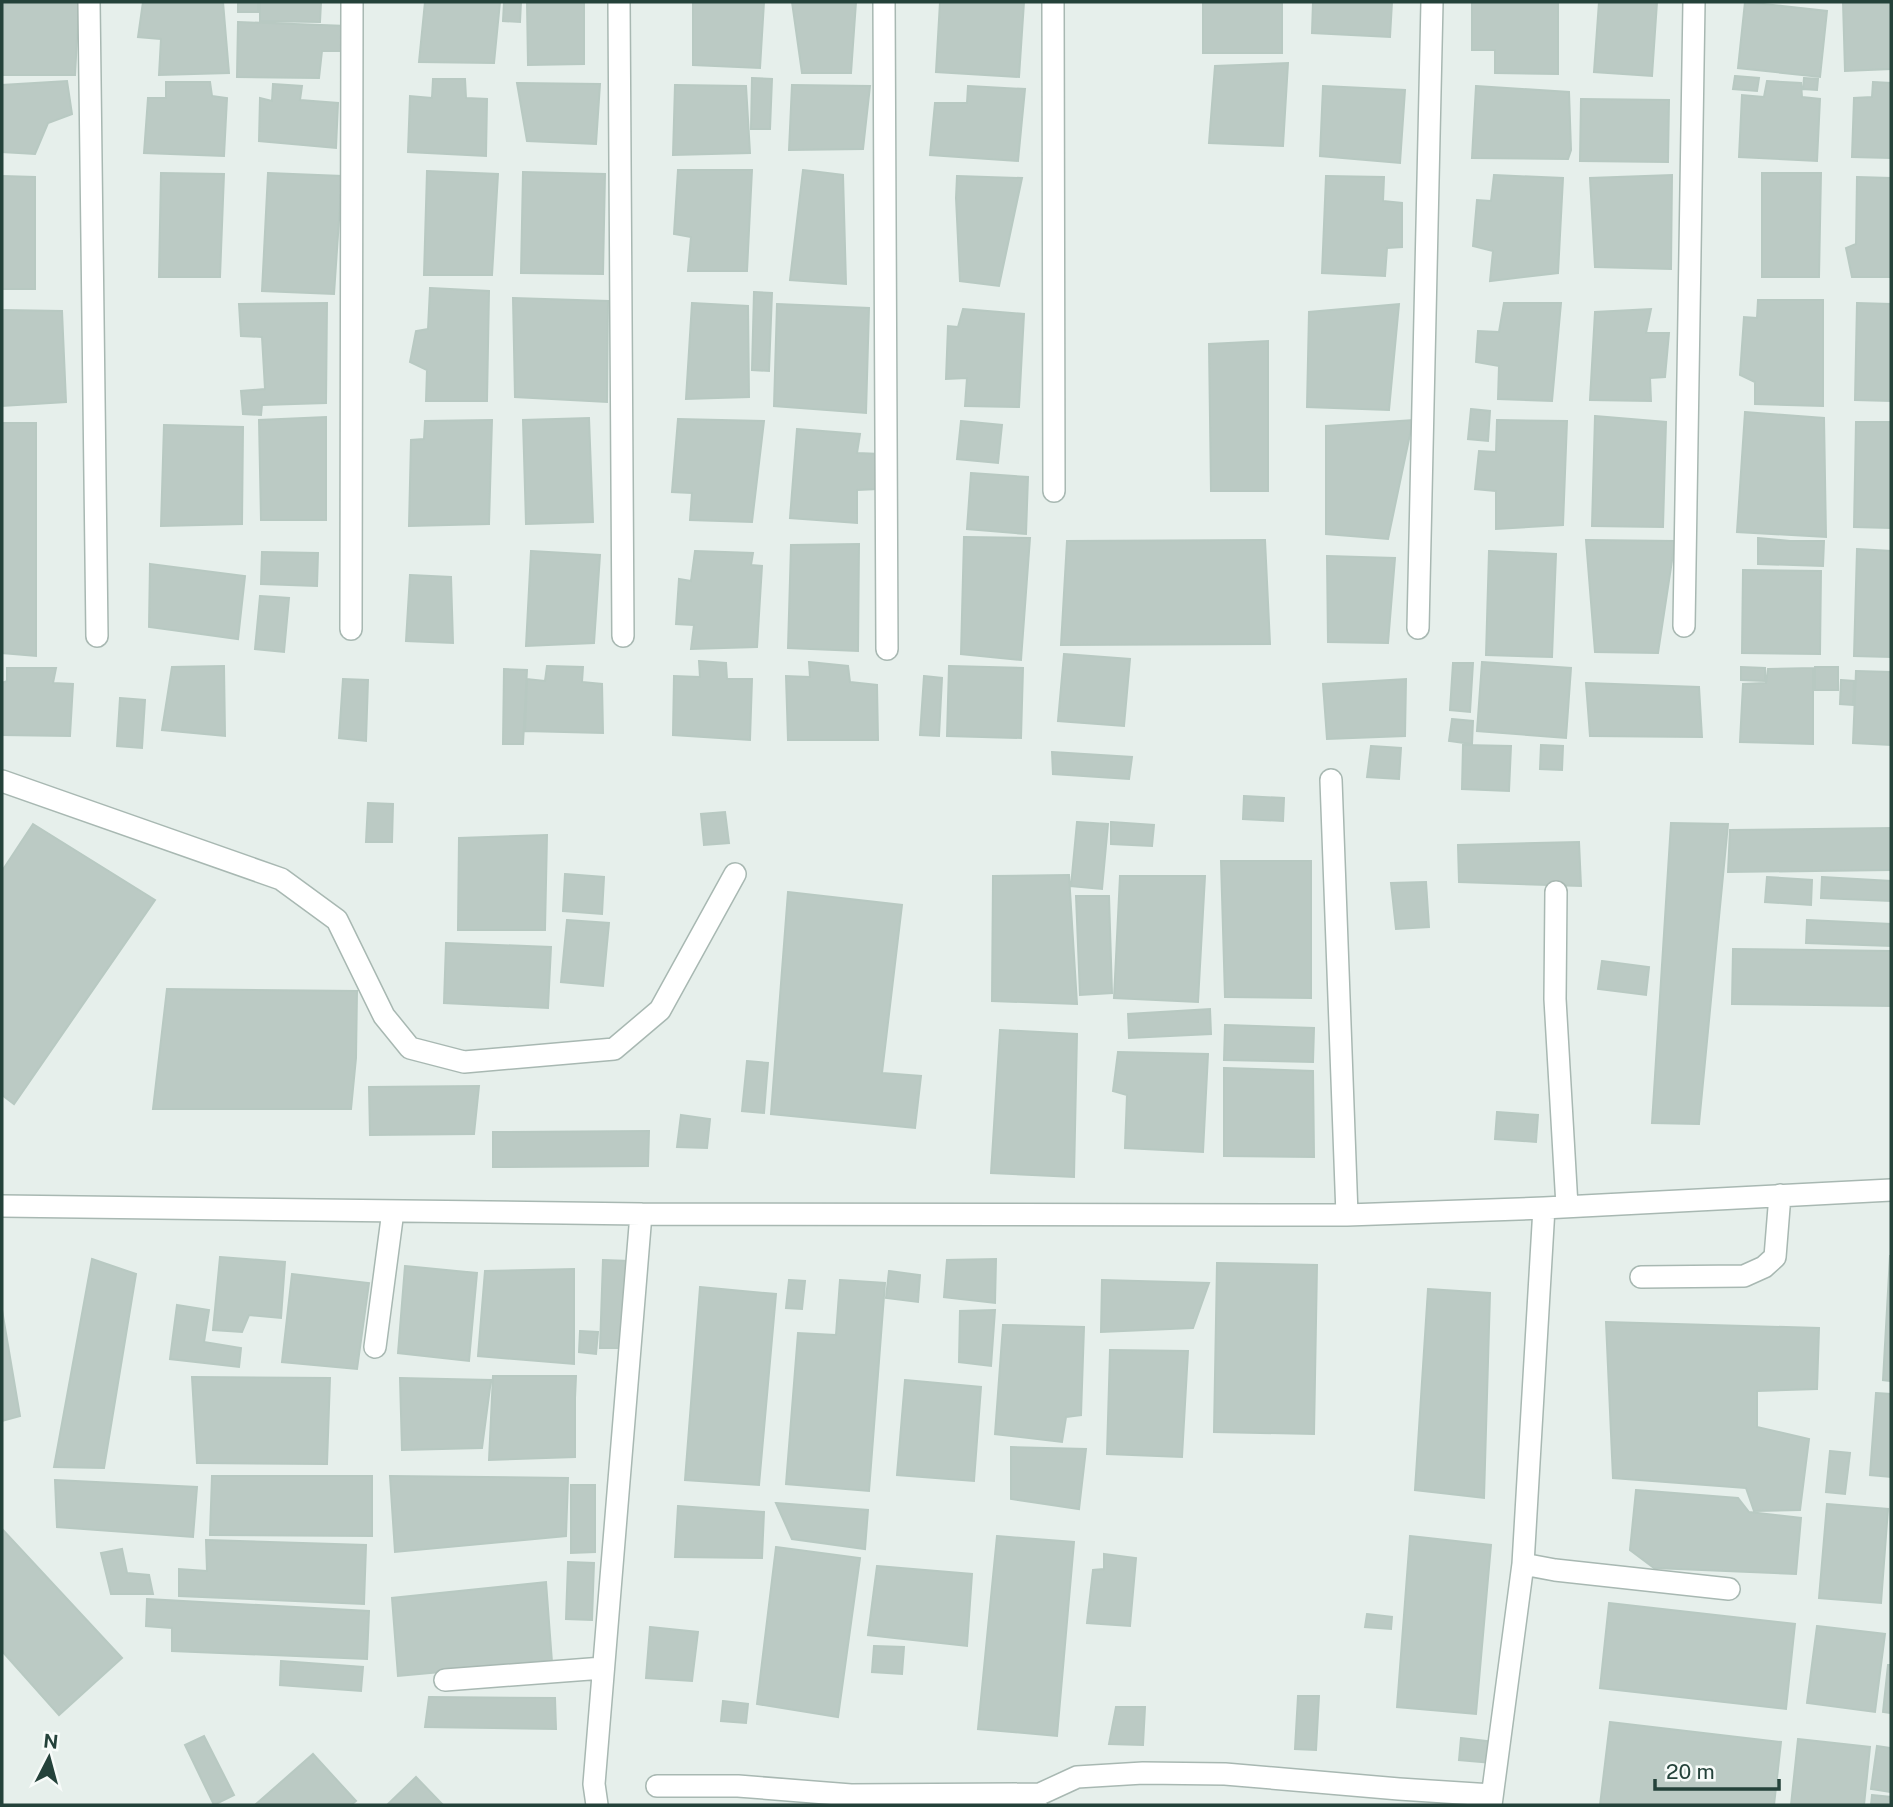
<svg xmlns="http://www.w3.org/2000/svg" width="1893" height="1807" font-family="'Public Sans',sans-serif">
  <style>
    .building { fill: #bbcac4; stroke: #b8c9c2; stroke-width: 2 }
    .lines { fill: none; stroke-linecap: round; stroke-linejoin: round }
    .minor-casing { stroke: #a8b8b2; stroke-width: 24 }
    .minor { stroke: #fff; stroke-width: 21 }
  </style>
  <rect width="100%" height="100%" fill="#e6efeb"/>
  <path class="building" d="M2,2H79L75,75H2Z
    M143,2H223L229,73L159,75L161,39L138,37Z
    M238,2H258V12H238Z
    M260,2H321L320,22L260,21Z
    M425,2H500L494,63L419,62Z
    M504,2H521L520,22L503,21Z
    M527,2H584V64L528,65Z
    M693,2H764L760,68L693,65Z
    M792,2H856L851,73H802Z
    M940,2H1024L1019,77L936,72Z
    M1203,2H1282V53H1203Z
    M1313,2H1392L1390,37L1312,33Z
    M1472,2H1558V74L1495,73V50H1472Z
    M1599,2H1657L1652,76L1594,72Z
    M1745,2L1827,11L1820,77L1738,68Z
    M1843,2H1891V69L1845,71Z
    M238,22L347,26V51H322L319,78L237,77Z
    M1288,63L1283,146L1209,143L1215,66Z
    M1735,76L1759,78L1757,91L1733,89Z
    M752,78L772,79L770,129H751Z
    M1804,78L1818,79L1817,90L1803,89Z
    M433,79H465L466,98L487,99L486,156L408,152L410,96L432,98Z
    M67,81L72,114L48,123L35,154L2,152V85Z
    M1767,81L1801,83L1802,97L1820,99L1817,161L1739,157L1742,95L1764,97Z
    M166,82H210L212,96L227,98L224,156L144,153L148,98H166Z
    M1873,82L1891,83V158L1852,157L1854,98L1872,97Z
    M517,83L600,84L596,144L527,141Z
    M273,84L302,86L300,100L338,103L336,148L259,141L260,98L272,101Z
    M675,85L746,86L750,153L673,155Z
    M792,85L870,86L863,149L789,150Z
    M968,86L1025,89L1018,161L930,155L935,103H967Z
    M1323,86L1405,90L1400,163L1320,156Z
    M1476,86L1569,92L1571,150L1568,159L1472,158Z
    M1581,99L1669,100L1668,162L1580,161Z
    M678,170H752L747,271H688L691,237L674,234Z
    M803,170L843,175L846,284L790,280Z
    M427,171L498,174L492,275H424Z
    M523,172L605,174L603,274L521,273Z
    M161,173L224,174L220,277H159Z
    M268,173L342,176L334,294L262,291Z
    M1762,173H1821L1819,277H1762Z
    M1494,175L1563,178L1558,273L1490,281L1493,251L1473,246L1477,200L1491,201Z
    M1672,175L1671,269L1595,267L1590,178Z
    M2,176L35,177V289H2Z
    M957,176L1022,178L999,286L960,281L956,198Z
    M1326,176L1384,177L1383,201L1402,203V247L1387,248L1385,276L1322,273Z
    M1857,177L1891,178V277H1852L1846,248L1856,244Z
    M430,288L489,291L487,401H426L427,370L410,362L416,331L428,329Z
    M754,292L772,293L769,371L752,370Z
    M513,298L608,301L607,402L515,397Z
    M1758,300H1823V406L1755,404V382L1740,375L1744,317L1757,318Z
    M327,303L326,403L262,405L261,415L243,414L241,391L265,389L262,337L241,336L239,304Z
    M692,303L748,306L749,397L686,399Z
    M1504,303H1561L1552,401L1498,399L1499,366L1476,362L1478,331L1499,332Z
    M1857,303L1891,304V401L1855,400Z
    M777,304L869,308L866,413L774,406Z
    M1399,304L1389,410L1307,407L1309,312Z
    M963,309L1024,314L1019,407L965,406L967,378L946,379L948,326L958,327Z
    M1651,309L1646,333H1669L1665,377L1650,378L1651,401L1590,400L1595,312Z
    M2,310L62,311L66,402L2,406Z
    M1268,341V491H1211L1209,344Z
    M1471,409L1490,411L1488,441L1468,439Z
    M1745,412L1824,418L1826,537L1737,532Z
    M1595,416L1666,422L1663,527L1592,526Z
    M326,417V520H261L259,420Z
    M589,418L593,522L526,524L523,420Z
    M678,419L764,421L752,522L690,520L692,493L672,492Z
    M492,420L489,524L409,526L411,440L424,439L425,421Z
    M1413,420L1388,539L1326,534V426Z
    M1497,420L1567,421L1563,525L1496,529V491L1475,489L1479,451L1496,452Z
    M961,421L1002,425L998,463L957,459Z
    M1856,422H1891V528L1854,527Z
    M2,423H36V656L2,653Z
    M164,425L243,427L242,524L161,526Z
    M797,429L860,434L857,453L880,454L878,489L857,490V523L790,518Z
    M971,473L1028,477L1026,534L967,529Z
    M964,537L1030,538L1021,660L961,654Z
    M1758,538L1790,541H1824L1823,566L1758,564Z
    M1265,540L1270,644L1061,645L1067,541Z
    M1586,540L1675,541L1658,653L1595,652Z
    M859,544L858,651L788,648L791,545Z
    M1857,549L1891,551V657L1854,656Z
    M531,551L600,555L594,643L526,646Z
    M695,551L753,553L751,565L762,566L757,647L691,649L694,625L676,624L679,579L691,581Z
    M1489,551L1556,554L1552,657L1486,655Z
    M262,552L318,553L317,586L261,584Z
    M1327,556L1395,558L1388,643L1328,642Z
    M150,564L245,576L238,639L149,627Z
    M1743,570L1821,571L1820,654L1742,653Z
    M410,575L451,577L453,643L406,641Z
    M260,596L289,598L284,652L255,649Z
    M1064,654L1130,659L1124,726L1058,721Z
    M699,661L726,663L727,679H752L750,740L673,735L674,676L700,677Z
    M809,662L848,666L850,682L877,685L878,740H788L786,676L810,677Z
    M1482,662L1571,668L1566,738L1477,731Z
    M1453,663H1473L1470,712L1450,710Z
    M224,666L225,736L162,730L172,667Z
    M547,666L583,667L582,682L602,684L603,733L525,731L527,679L545,681Z
    M949,666L1023,668L1021,738L947,736Z
    M1741,667L1765,668V681L1741,680Z
    M1815,667H1838V690H1815Z
    M7,668H56L53,683L73,684L70,736L2,735V683L7,681Z
    M1813,668V744L1740,742L1743,684L1766,683L1768,669Z
    M504,669L527,670L523,744H503Z
    M1856,671L1891,672V745L1853,743Z
    M924,676L942,678L939,736L920,735Z
    M343,679L368,680L366,741L339,738Z
    M1406,679L1405,736L1327,739L1323,684Z
    M1841,680L1854,681L1853,705L1840,704Z
    M1586,683L1699,687L1702,737L1590,736Z
    M120,698L145,700L142,748L117,746Z
    M1452,719L1473,721L1472,744L1449,741Z
    M1463,745L1511,746L1509,791L1462,789Z
    M1541,745L1563,746L1562,770L1540,769Z
    M1371,746L1401,748L1399,779L1367,777Z
    M1052,752L1132,757L1129,779L1053,774Z
    M1244,796L1284,798L1283,821L1243,819Z
    M368,803L393,804L392,842H366Z
    M725,812L729,843L704,845L701,814Z
    M1077,822L1108,824L1102,889L1071,886Z
    M1111,822L1154,825L1152,846L1111,844Z
    M1671,823L1728,824L1699,1124L1652,1123Z
    M33,824L155,900L14,1104L2,1095V871Z
    M1891,828V870L1728,872L1730,830Z
    M547,835L545,930H458L459,838Z
    M1579,842L1581,886L1459,882L1458,845Z
    M1221,861H1311V998L1225,997Z
    M565,874L604,877L602,914L563,911Z
    M1069,875L1077,1004L992,1001L993,876Z
    M1120,876H1205L1198,1002L1114,998Z
    M1767,877L1812,880L1811,905L1765,902Z
    M1822,877L1891,881V901L1821,898Z
    M1426,882L1429,927L1396,929L1391,883Z
    M788,892L902,905L882,1073L921,1076L915,1128L771,1114Z
    M1076,896H1109L1112,993L1080,995Z
    M567,920L609,923L603,986L561,982Z
    M1807,920L1891,924V946L1806,943Z
    M446,943L551,947L548,1008L444,1003Z
    M1733,949L1891,951V1006L1732,1004Z
    M1602,961L1649,967L1646,995L1598,989Z
    M167,989L357,991L356,1058L351,1109H153Z
    M1210,1009L1211,1034L1129,1038L1128,1014Z
    M1225,1025L1314,1028L1313,1062L1224,1060Z
    M1000,1030L1077,1034L1074,1177L991,1173Z
    M1118,1052L1208,1054L1203,1152L1125,1148L1127,1095L1113,1091Z
    M747,1061L768,1063L764,1113L742,1111Z
    M1224,1068L1313,1071L1314,1157L1224,1156Z
    M479,1086L474,1134L370,1135L369,1087Z
    M1497,1112L1538,1115L1536,1142L1495,1139Z
    M681,1115L710,1119L707,1148L677,1147Z
    M649,1131L648,1166L493,1167V1132Z
    M1890,1256H1891V1381L1883,1380Z
    M220,1257L285,1262L281,1318L249,1315L242,1332L213,1330Z
    M92,1259L136,1274L104,1468L54,1467Z
    M996,1259L995,1303L944,1297L947,1260Z
    M603,1260L630,1261L627,1348H600Z
    M1217,1263L1317,1265L1314,1434L1214,1432Z
    M405,1266L477,1273L469,1361L398,1353Z
    M574,1269V1364L478,1356L485,1271Z
    M889,1271L920,1275L918,1302L886,1298Z
    M292,1274L369,1283L357,1369L282,1362Z
    M789,1280L805,1281L802,1309L786,1308Z
    M840,1280L885,1283L869,1491L786,1484L798,1333L836,1335Z
    M1102,1280L1209,1283L1193,1328L1101,1332Z
    M700,1287L776,1294L759,1485L685,1480Z
    M1428,1289L1490,1293L1484,1498L1415,1490Z
    M177,1305L209,1310L204,1342L241,1348L239,1367L170,1359Z
    M2,1310L20,1416L2,1421Z
    M995,1310L991,1366L959,1362L960,1311Z
    M1606,1322L1819,1328L1817,1389L1757,1391V1427L1809,1439L1800,1510L1754,1511L1746,1488L1613,1478Z
    M1003,1325L1084,1327L1081,1415L1066,1417L1062,1442L995,1434Z
    M580,1331L598,1332L596,1354L579,1352Z
    M1110,1350L1188,1351L1182,1457L1107,1454Z
    M493,1376H576L575,1398V1457L489,1460Z
    M192,1377L330,1378L327,1464L197,1463Z
    M400,1378L491,1380L482,1448L402,1450Z
    M905,1380L981,1387L974,1481L897,1475Z
    M1876,1393L1891,1394V1477L1870,1475Z
    M1011,1447L1086,1449L1079,1509L1011,1499Z
    M1830,1451L1850,1453L1845,1494L1826,1492Z
    M212,1476H372V1536L210,1535Z
    M390,1476L568,1478L566,1536L395,1552Z
    M55,1480L197,1487L193,1537L57,1527Z
    M571,1485H595V1552L571,1553Z
    M1636,1490L1738,1498L1749,1512L1801,1518L1796,1574L1654,1568L1630,1550Z
    M776,1503L868,1510L865,1549L792,1539Z
    M1827,1504L1888,1509L1881,1603L1819,1598Z
    M678,1506L764,1512L762,1558L675,1557Z
    M2,1529L122,1658L59,1715L2,1651Z
    M997,1536L1074,1542L1057,1736L978,1729Z
    M1410,1536L1491,1545L1476,1714L1397,1707Z
    M206,1540L366,1545L364,1604L179,1596V1569L207,1571Z
    M776,1547L860,1558L838,1717L757,1704Z
    M122,1549L127,1573L149,1575L153,1594H111L101,1553Z
    M1104,1554L1136,1558L1130,1626L1087,1623L1093,1570L1104,1569Z
    M568,1562L594,1563L592,1620L566,1619Z
    M877,1566L972,1574L967,1646L868,1635Z
    M546,1582L552,1662L398,1676L392,1598Z
    M147,1599L369,1611L367,1659L172,1651V1628L146,1626Z
    M1609,1603L1795,1624L1786,1709L1600,1688Z
    M1367,1614L1392,1617L1391,1629L1365,1627Z
    M1817,1626L1885,1634L1875,1712L1807,1703Z
    M650,1627L698,1632L692,1681L646,1678Z
    M874,1646L904,1647L902,1674L872,1672Z
    M281,1661L363,1667L361,1691L280,1685Z
    M1888,1665H1891V1713L1883,1712Z
    M1298,1696H1319L1316,1750L1295,1749Z
    M429,1697L555,1698L556,1729L425,1727Z
    M723,1701L748,1704L746,1723L721,1721Z
    M1116,1707H1145L1143,1745L1109,1744Z
    M1610,1722L1781,1742L1774,1805H1600Z
    M204,1736L234,1795L214,1805L185,1745Z
    M1461,1738L1494,1742L1492,1763L1459,1760Z
    M1798,1739L1870,1747L1864,1805H1791Z
    M1877,1746L1891,1748V1792L1871,1789Z
    M313,1754L356,1801L351,1805H255Z
    M416,1777L443,1805H387Z
    M1872,1795L1891,1797V1805H1871Z"/>
  <g class="lines">
    <g class="minor-casing">
      <path id="minor" d="M89,2L97,636
        M619,2L623,636
        M884,2L887,649
        M1053,2L1054,491
        M1684,626L1694,2
        M1418,628L1432,2
        M351,629L352,2
        M1331,780L1347,1215
        M2,781L281,879L337,920L384,1016L410,1048L464,1062L614,1049L660,1010L735,874
        M1556,892L1555,999L1567,1206
        M2,1206L641,1214L1347,1215L1544,1208L1891,1190
        M1641,1277L1744,1276L1764,1267L1775,1257L1780,1195
        M375,1347L393,1211
        M1523,1564L1555,1570L1729,1589
        M445,1680L603,1668
        M657,1786H738L851,1795L1040,1794
        M597,1805L594,1784L641,1214
        M1034,1805L1040,1794L1077,1777L1143,1773L1225,1774L1399,1789L1492,1795
        M1491,1805L1523,1564L1544,1208"/>
    </g>
    <use href="#minor" class="minor"/>
  </g>
  <rect width="1893" height="1807" fill="none" stroke="#24423a" stroke-width="7"/>
  <g transform="translate(49 1758) rotate(6)" stroke="#f7fbf9" stroke-width="5" paint-order="stroke">
  <path d="M0-5L12 26L0 18L-12 26Z" fill="#24423a"/>
  <text y="-10" font-size="19" font-weight="bold" text-anchor="middle" fill="#24423a">N</text>
  </g>
  <path d="M1655 1779v10h124v-10" fill="none" stroke="#24423a" stroke-width="3.5"/>
  <text x="1666" y="1779" font-size="21" fill="#24423a" stroke="#f7fbf9" stroke-width="5" paint-order="stroke">20 m</text>
</svg>
